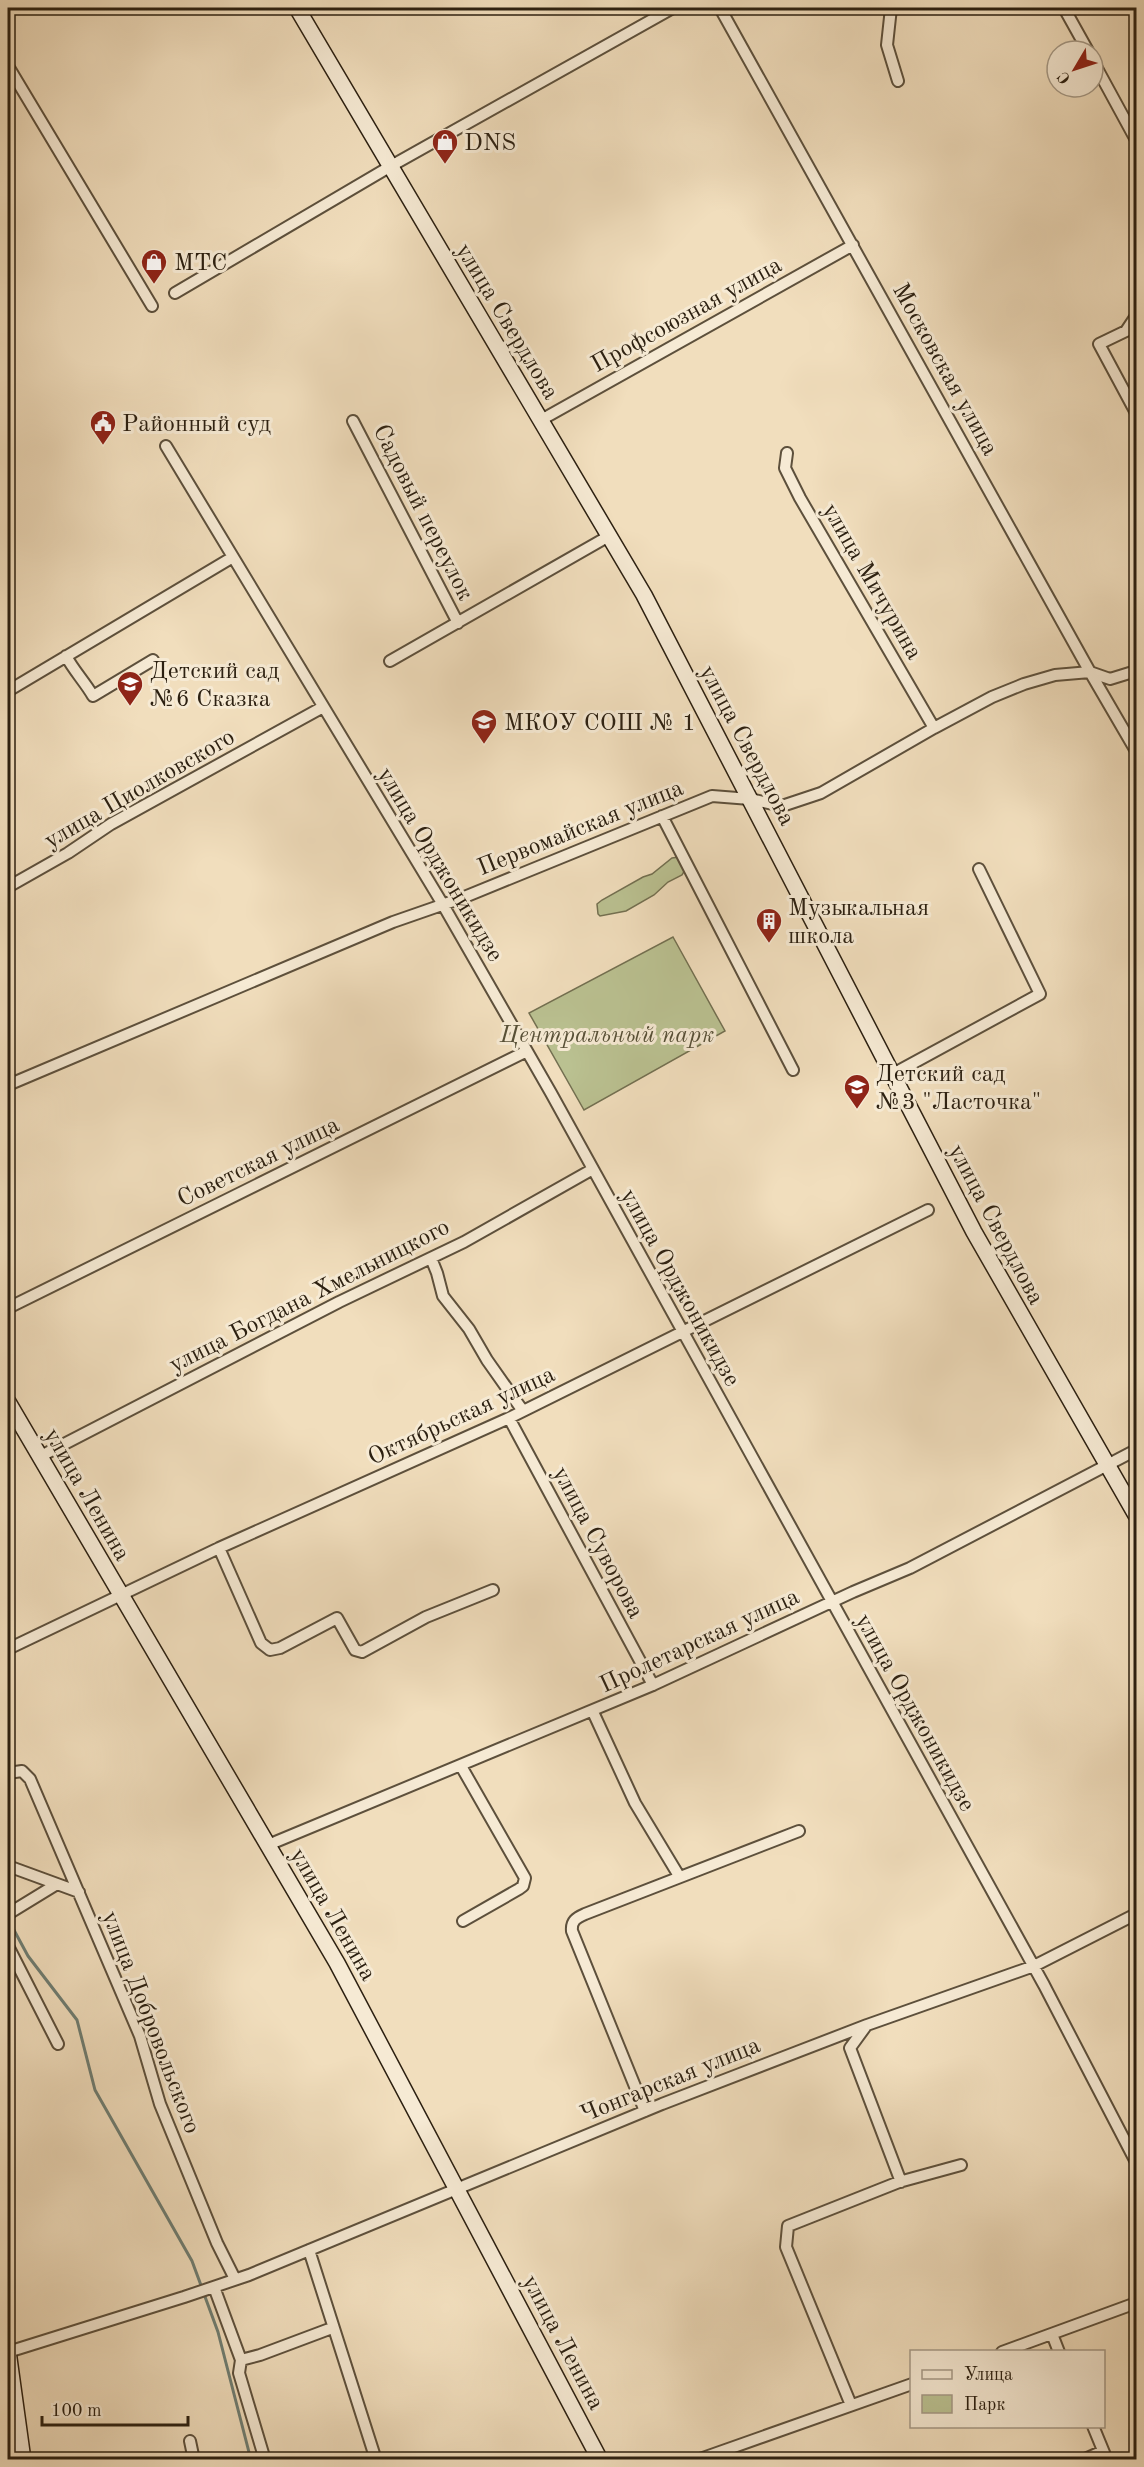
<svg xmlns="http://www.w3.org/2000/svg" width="1144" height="2467" font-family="'Old Standard TT',serif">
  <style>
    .green { fill: #bac191; stroke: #737051; stroke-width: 1.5 }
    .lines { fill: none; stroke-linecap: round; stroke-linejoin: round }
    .stream { stroke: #6f7e73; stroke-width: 3 }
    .street-casing { stroke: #5d503c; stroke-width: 14 }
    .secondary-casing { stroke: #2c2011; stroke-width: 18 }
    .street { stroke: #f6ead4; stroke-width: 10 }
    .secondary { stroke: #f6ead4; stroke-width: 15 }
    .labels { text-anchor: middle; stroke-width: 6; stroke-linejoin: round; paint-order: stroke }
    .poi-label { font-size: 24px; fill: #2c2011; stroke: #f6ead4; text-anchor: start }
    .street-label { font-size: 24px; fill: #2c2011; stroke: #f6ead4 }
    .park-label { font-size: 24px; font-style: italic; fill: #575037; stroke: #f6ead4 }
  </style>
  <rect width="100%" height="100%" fill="#f1debd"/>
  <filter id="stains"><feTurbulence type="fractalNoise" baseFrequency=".00333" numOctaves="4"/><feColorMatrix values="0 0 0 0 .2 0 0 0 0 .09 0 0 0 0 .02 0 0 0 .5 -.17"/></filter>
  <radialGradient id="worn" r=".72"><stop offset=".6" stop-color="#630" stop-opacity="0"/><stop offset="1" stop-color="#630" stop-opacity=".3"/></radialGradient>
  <path class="green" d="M679,857L685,870L682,875L668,882L654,895L626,911L600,916L598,914L597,904L602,900L643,877L652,874L672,858Z
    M673,937L725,1031L584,1110L529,1013Z"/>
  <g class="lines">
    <path class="stream" d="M8,1919L28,1956L77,2020L95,2090L192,2261L202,2288
      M204,2294L218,2332L251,2460"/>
    <g class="street-casing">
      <path id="street" d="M720,8L1090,672L1136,751
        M891,8L887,45L898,81
        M1064,8L1088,51
        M1093,61L1136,140
        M8,66L152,306
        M175,293L391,166L673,8
        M1136,316L1126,331L1099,344L1136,413
        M541,420L853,245
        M353,421L458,623
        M166,446L442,903L551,1093L1044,1985L1136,2162
        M787,453L785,468L800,498L934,728
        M66,656C74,671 85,682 93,696L153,660
        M390,661L609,536
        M8,691L233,557
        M662,816L793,1070
        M8,887L68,853L111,824L323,707
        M893,1074L1040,994L979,869
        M8,1085L393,922L462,898L712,796L750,799L782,806L821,793L934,728L992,697L1024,684L1055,675L1090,672L1110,679L1136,671
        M431,1258L437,1273L443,1296L469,1329L487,1360L523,1411
        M8,1308L527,1051
        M509,1418L653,1685
        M41,1456L339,1302L464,1242L593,1169
        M219,1548L261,1643L270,1650L280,1648L337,1618L355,1650L362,1652L426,1617L493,1590
        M8,1649L219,1548L509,1418L928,1210
        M593,1712L635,1803L679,1876
        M461,1766L525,1878L523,1886L519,1889L463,1921
        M8,1773L22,1771L30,1779L140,2036L160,2104L217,2243L235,2279
        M268,1845L653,1685L853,1592L910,1568L1136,1450
        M8,1866L79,1892
        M8,1914L57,1884
        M8,1946L58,2044
        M866,2026L850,2048L901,2182
        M645,2111L572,1931C571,1921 576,1918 585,1914L799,1831
        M309,2250L376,2460
        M214,2287L241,2360L260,2355L332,2328
        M1052,2334L1059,2352
        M8,2352L184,2297L249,2275L662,2104L867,2025L1034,1966L1136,1914
        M1002,2352L1136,2303
        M241,2360L239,2373L265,2460
        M851,2405L786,2247L788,2226L899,2182L961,2165
        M1093,2426L1107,2460
        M190,2441L194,2460
        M697,2460L912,2384
        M1083,2460L1103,2451"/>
    </g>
    <g class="secondary-casing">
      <path id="secondary" d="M297,8L644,595L974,1232L1136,1515
        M8,1402L337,1963L600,2460
        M8,2351L23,2460"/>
    </g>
    <use href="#street" class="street"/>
    <use href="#secondary" class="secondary"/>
  </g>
  <defs>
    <g id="shop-pin" transform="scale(1.35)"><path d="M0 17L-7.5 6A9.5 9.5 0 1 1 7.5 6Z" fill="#8f2418" stroke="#f6ead4"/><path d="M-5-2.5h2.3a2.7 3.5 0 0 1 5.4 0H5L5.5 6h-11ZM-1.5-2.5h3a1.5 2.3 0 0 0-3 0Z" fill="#fff"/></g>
    <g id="civic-pin" transform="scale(1.35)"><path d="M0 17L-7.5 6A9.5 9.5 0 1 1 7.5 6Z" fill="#8f2418" stroke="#f6ead4"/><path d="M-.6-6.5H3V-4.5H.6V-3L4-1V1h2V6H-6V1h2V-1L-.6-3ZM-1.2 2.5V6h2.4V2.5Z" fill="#fff"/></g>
    <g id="school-pin" transform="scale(1.35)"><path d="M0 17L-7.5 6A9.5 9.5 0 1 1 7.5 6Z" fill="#8f2418" stroke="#f6ead4"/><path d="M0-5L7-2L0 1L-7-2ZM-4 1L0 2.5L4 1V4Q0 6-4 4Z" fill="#fff"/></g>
    <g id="building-pin" transform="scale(1.35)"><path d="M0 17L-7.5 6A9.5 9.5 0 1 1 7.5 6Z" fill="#8f2418" stroke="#f6ead4"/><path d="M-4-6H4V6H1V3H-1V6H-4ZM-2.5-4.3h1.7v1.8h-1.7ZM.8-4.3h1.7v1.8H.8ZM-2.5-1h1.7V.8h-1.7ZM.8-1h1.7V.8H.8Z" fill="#fff"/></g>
  </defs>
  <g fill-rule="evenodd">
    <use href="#shop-pin" x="445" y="142"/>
    <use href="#shop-pin" x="154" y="262"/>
    <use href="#civic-pin" x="103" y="423"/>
    <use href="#school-pin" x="130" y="684"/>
    <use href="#school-pin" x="484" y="722"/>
    <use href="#building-pin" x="769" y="921"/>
    <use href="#school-pin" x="857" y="1087"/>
  </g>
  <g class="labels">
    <g class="poi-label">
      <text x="464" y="150">DNS</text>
      <text x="174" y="270">МТС</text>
      <text x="122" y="431">Районный суд</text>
      <text x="150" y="678">Детский сад<tspan x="150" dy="28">№6 Сказка</tspan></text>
      <text x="504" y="730">МКОУ СОШ № 1</text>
      <text x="788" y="915">Музыкальная<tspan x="788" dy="28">школа</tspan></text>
      <text x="876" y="1081">Детский сад<tspan x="876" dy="28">№3 "Ласточка"</tspan></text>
    </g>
    <g class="street-label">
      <text transform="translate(686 314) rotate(-29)" y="8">Профсоюзная улица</text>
      <text transform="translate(508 321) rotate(59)" y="8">улица Свердлова</text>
      <text transform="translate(946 369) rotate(61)" y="8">Московская улица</text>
      <text transform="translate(424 512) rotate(63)" y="8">Садовый переулок</text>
      <text transform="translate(873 581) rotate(60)" y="8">улица Мичурина</text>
      <text transform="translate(748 745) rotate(62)" y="8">улица Свердлова</text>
      <text transform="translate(139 788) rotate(-30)" y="8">улица Циолковского</text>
      <text transform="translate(580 827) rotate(-22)" y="8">Первомайская улица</text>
      <text transform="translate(441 864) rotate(59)" y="8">улица Орджоникидзе</text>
      <text transform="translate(258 1161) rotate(-26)" y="8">Советская улица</text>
      <text transform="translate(997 1224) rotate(62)" y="8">улица Свердлова</text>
      <text transform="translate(681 1287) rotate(61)" y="8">улица Орджоникидзе</text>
      <text transform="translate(309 1295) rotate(-27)" y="8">улица Богдана Хмельницкого</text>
      <text transform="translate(461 1415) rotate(-25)" y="8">Октябрьская улица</text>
      <text transform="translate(88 1494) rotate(60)" y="8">улица Ленина</text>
      <text transform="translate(599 1542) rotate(62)" y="8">улица Суворова</text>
      <text transform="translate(699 1640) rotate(-25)" y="8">Пролетарская улица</text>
      <text transform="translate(916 1712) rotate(61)" y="8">улица Орджоникидзе</text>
      <text transform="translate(334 1914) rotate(60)" y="8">улица Ленина</text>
      <text transform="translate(152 2022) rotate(69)" y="8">улица Добровольского</text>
      <text transform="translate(670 2079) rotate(-22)" y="8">Чонгарская улица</text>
      <text transform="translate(564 2342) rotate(62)" y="8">улица Ленина</text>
    </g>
    <g class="park-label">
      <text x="607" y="1042">Центральный парк</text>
    </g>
  </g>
  <rect width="1144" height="2467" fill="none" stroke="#f1debd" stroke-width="30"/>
  <rect x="9" y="9" width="1126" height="2449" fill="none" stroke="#2c2011" stroke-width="3"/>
  <rect x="15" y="15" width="1114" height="2437" fill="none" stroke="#2c2011" stroke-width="1.5"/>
  <rect x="910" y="2350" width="195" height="78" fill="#f6ead4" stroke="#a59986" stroke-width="1.5"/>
  <rect x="922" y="2370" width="30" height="9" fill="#f6ead4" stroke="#a59986" stroke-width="1.5"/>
  <text x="964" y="2380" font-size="18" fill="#2c2011">Улица</text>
  <rect x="922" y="2395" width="30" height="18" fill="#bac191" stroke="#a59986" stroke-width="1.5"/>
  <text x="964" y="2410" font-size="18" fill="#2c2011">Парк</text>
  <g transform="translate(1075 69) rotate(231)"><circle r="28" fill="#f6ead4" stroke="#a59986" stroke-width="1.5"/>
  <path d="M0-4.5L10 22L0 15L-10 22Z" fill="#8f2418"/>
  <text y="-9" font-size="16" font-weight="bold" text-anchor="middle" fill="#2c2011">С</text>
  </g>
  <path d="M42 2416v9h146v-9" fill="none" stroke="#2c2011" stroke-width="3"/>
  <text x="51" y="2416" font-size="18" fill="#2c2011" stroke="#f6ead4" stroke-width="4.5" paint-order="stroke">100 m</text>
  <rect width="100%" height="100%" filter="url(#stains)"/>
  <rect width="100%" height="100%" fill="url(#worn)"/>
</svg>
